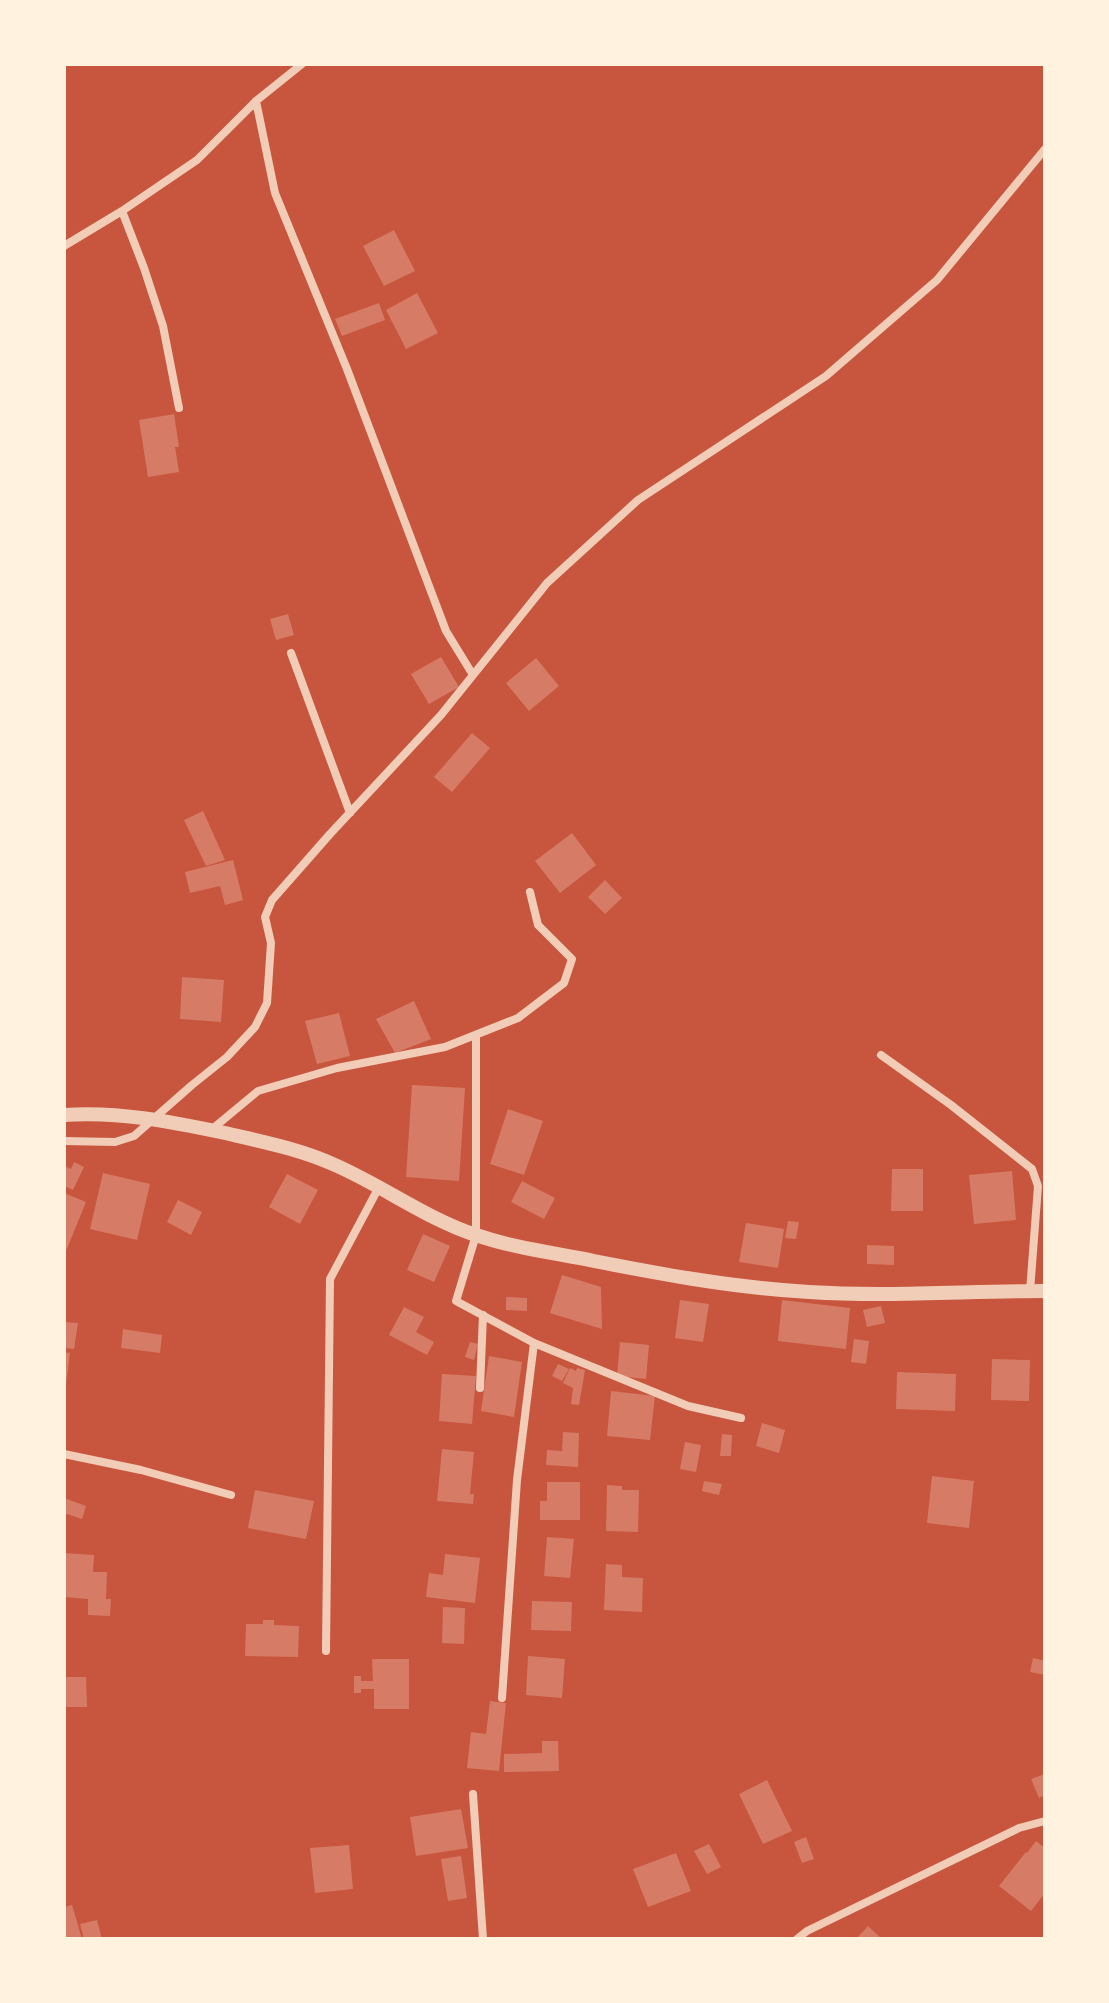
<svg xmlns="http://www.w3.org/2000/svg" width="1109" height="2003" font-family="'Space Grotesk',sans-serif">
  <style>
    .building { fill: #d67c66 }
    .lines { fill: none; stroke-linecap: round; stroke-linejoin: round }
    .minor { stroke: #f1ccb7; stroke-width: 8 }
    .tertiary { stroke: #f1ccb7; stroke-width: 14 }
  </style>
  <rect width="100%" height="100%" fill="#c8553d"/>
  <path class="building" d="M394,230L415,271L384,286L363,246Z
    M417,293L438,333L406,349L386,310Z
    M379,303L385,320L342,336L335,319Z
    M174,414L179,447H175L179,472L148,477L139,420Z
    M288,614L294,635L276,640L270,619Z
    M441,657L459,687L429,704L411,674Z
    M536,658L559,686L529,711L506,683Z
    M472,733L490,748L452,792L434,777Z
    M203,811L225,860L206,866L184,820Z
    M572,833L596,865L560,893L535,861Z
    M233,860L243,900L225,905L220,886L190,893L185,872Z
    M605,880L622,898L605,914L588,897Z
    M182,977L224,980L221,1022L180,1019Z
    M414,1001L431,1039L395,1053L376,1019Z
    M339,1013L350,1056L317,1064L305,1021Z
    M412,1085L465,1088L459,1181L406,1177Z
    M508,1109L543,1121L524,1175L490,1164Z
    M74,1162L84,1167L73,1190L64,1186V1166L71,1169Z
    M892,1169H923V1211H891Z
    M1012,1171L1016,1220L974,1224L969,1175Z
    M103,1173L150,1184L137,1240L90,1229Z
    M287,1174L318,1190L300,1224L269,1207Z
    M522,1181L555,1198L544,1219L511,1202Z
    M64,1193L86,1202L64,1256Z
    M178,1200L202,1212L191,1235L167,1222Z
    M788,1221L799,1222L796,1239L785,1238Z
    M746,1223L784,1229L778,1268L739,1262Z
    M423,1234L450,1246L434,1282L407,1270Z
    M867,1245L894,1246V1265L867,1264Z
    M562,1275L601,1287L602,1329L550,1313Z
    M506,1297L527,1298V1311L506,1310Z
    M680,1300L709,1304L703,1342L675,1338Z
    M782,1300L850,1308L846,1349L778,1341Z
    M881,1306L885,1323L867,1327L863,1310Z
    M404,1307L424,1317L416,1332L434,1342L427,1355L389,1335Z
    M64,1322L78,1323L74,1349L64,1348Z
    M123,1329L162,1335L160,1353L121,1348Z
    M854,1339L869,1341L866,1364L851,1362Z
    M470,1342L478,1344L474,1360L465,1357Z
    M620,1342L649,1345L646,1379L617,1376Z
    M64,1352L70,1353L66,1384L64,1383Z
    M489,1356L522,1362L514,1417L481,1411Z
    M992,1359L1030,1360L1029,1401L991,1400Z
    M558,1364L569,1369L562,1381L552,1376Z
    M570,1368L576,1371L577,1368L585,1370L579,1405L571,1404L573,1388L563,1383Z
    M897,1372L956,1374L955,1411L896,1409Z
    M442,1374L476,1376L472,1424L439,1421Z
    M611,1391L655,1396L650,1440L607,1436Z
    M762,1423L785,1430L779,1453L756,1446Z
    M563,1432L579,1433L578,1467L546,1465L547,1450L562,1451Z
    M722,1434L732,1435L731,1456H720Z
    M685,1442L701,1445L696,1472L680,1469Z
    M442,1449L474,1452L470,1494H474L473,1504L437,1501Z
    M932,1476L974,1481L969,1528L927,1523Z
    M704,1481L722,1484L719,1495L702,1491Z
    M547,1482H580V1520H540V1501H547Z
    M607,1485L622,1486V1490H639L638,1532L606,1531Z
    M255,1490L314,1501L306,1539L248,1528Z
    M64,1498L86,1506L82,1519L64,1513Z
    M547,1537L574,1539L570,1578L544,1576Z
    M64,1553L94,1555L93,1572H107L106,1599H111L110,1616L88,1615V1599L64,1597Z
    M445,1554L480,1558L475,1603L426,1597L429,1573L443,1575Z
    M606,1564L622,1565V1577L643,1578L642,1612L604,1610Z
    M532,1601L572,1602L571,1631L531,1630Z
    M443,1607L465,1608L464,1644L442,1643Z
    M263,1620H274V1625L299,1626L298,1657L245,1656L246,1624H263Z
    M528,1656L565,1659L562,1698L526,1695Z
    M1033,1658L1045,1661V1675L1030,1672Z
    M372,1659H409V1709H374V1689H361V1693H354V1676H361V1681H373Z
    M64,1677H86L87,1707H64Z
    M490,1701L506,1703L499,1771L467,1768L471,1732L486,1734Z
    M542,1741H558L559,1771L504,1772V1754L542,1753Z
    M1045,1774V1795L1039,1798L1031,1779Z
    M767,1780L792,1831L763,1844L739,1794Z
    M461,1809L468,1848L416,1856L410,1817Z
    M806,1837L814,1859L802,1863L794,1842Z
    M1036,1841L1045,1848V1893L1031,1911L999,1886L1026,1852L1027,1853Z
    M709,1844L721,1867L707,1874L694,1851Z
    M349,1845L353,1889L315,1893L310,1848Z
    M676,1853L691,1891L648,1907L633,1869Z
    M461,1856L467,1898L448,1901L441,1859Z
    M72,1905L82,1939H64V1907Z
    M97,1920L102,1939H84L80,1924Z
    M868,1926L882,1939H856Z"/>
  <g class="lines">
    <path class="minor" d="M256,101L275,193L347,369L446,631L473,675
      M122,211L144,268L163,326L179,408
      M64,246L122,211L197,160L256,101L302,64
      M291,653L350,813
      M476,1035V1235L456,1301L534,1343L688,1406L741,1418
      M881,1055L951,1105L1032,1169L1038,1186L1030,1291
      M211,1130L258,1091L337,1068L445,1047L518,1018L564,983L572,959L538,925L530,892
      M64,1141L115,1142L134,1136L192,1085L227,1057L255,1027L267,1003L271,943L265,917L272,900L330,834L441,715L547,583L638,500L826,376L937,280L1045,149
      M480,1388L483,1315
      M64,1454L141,1470L231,1495
      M326,1651L330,1279L379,1187
      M502,1698L517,1480L534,1343
      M473,1794L483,1939
      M797,1939L807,1931L1019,1828L1045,1821"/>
    <path class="tertiary" d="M64,1115C119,1111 172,1122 225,1133C263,1142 300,1149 335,1165C383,1186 427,1219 476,1235C514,1248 555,1253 594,1261C666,1275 737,1288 809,1292C888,1297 966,1291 1045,1291"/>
  </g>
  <rect width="1109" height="2003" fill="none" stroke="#fff3e0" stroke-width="132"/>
</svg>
